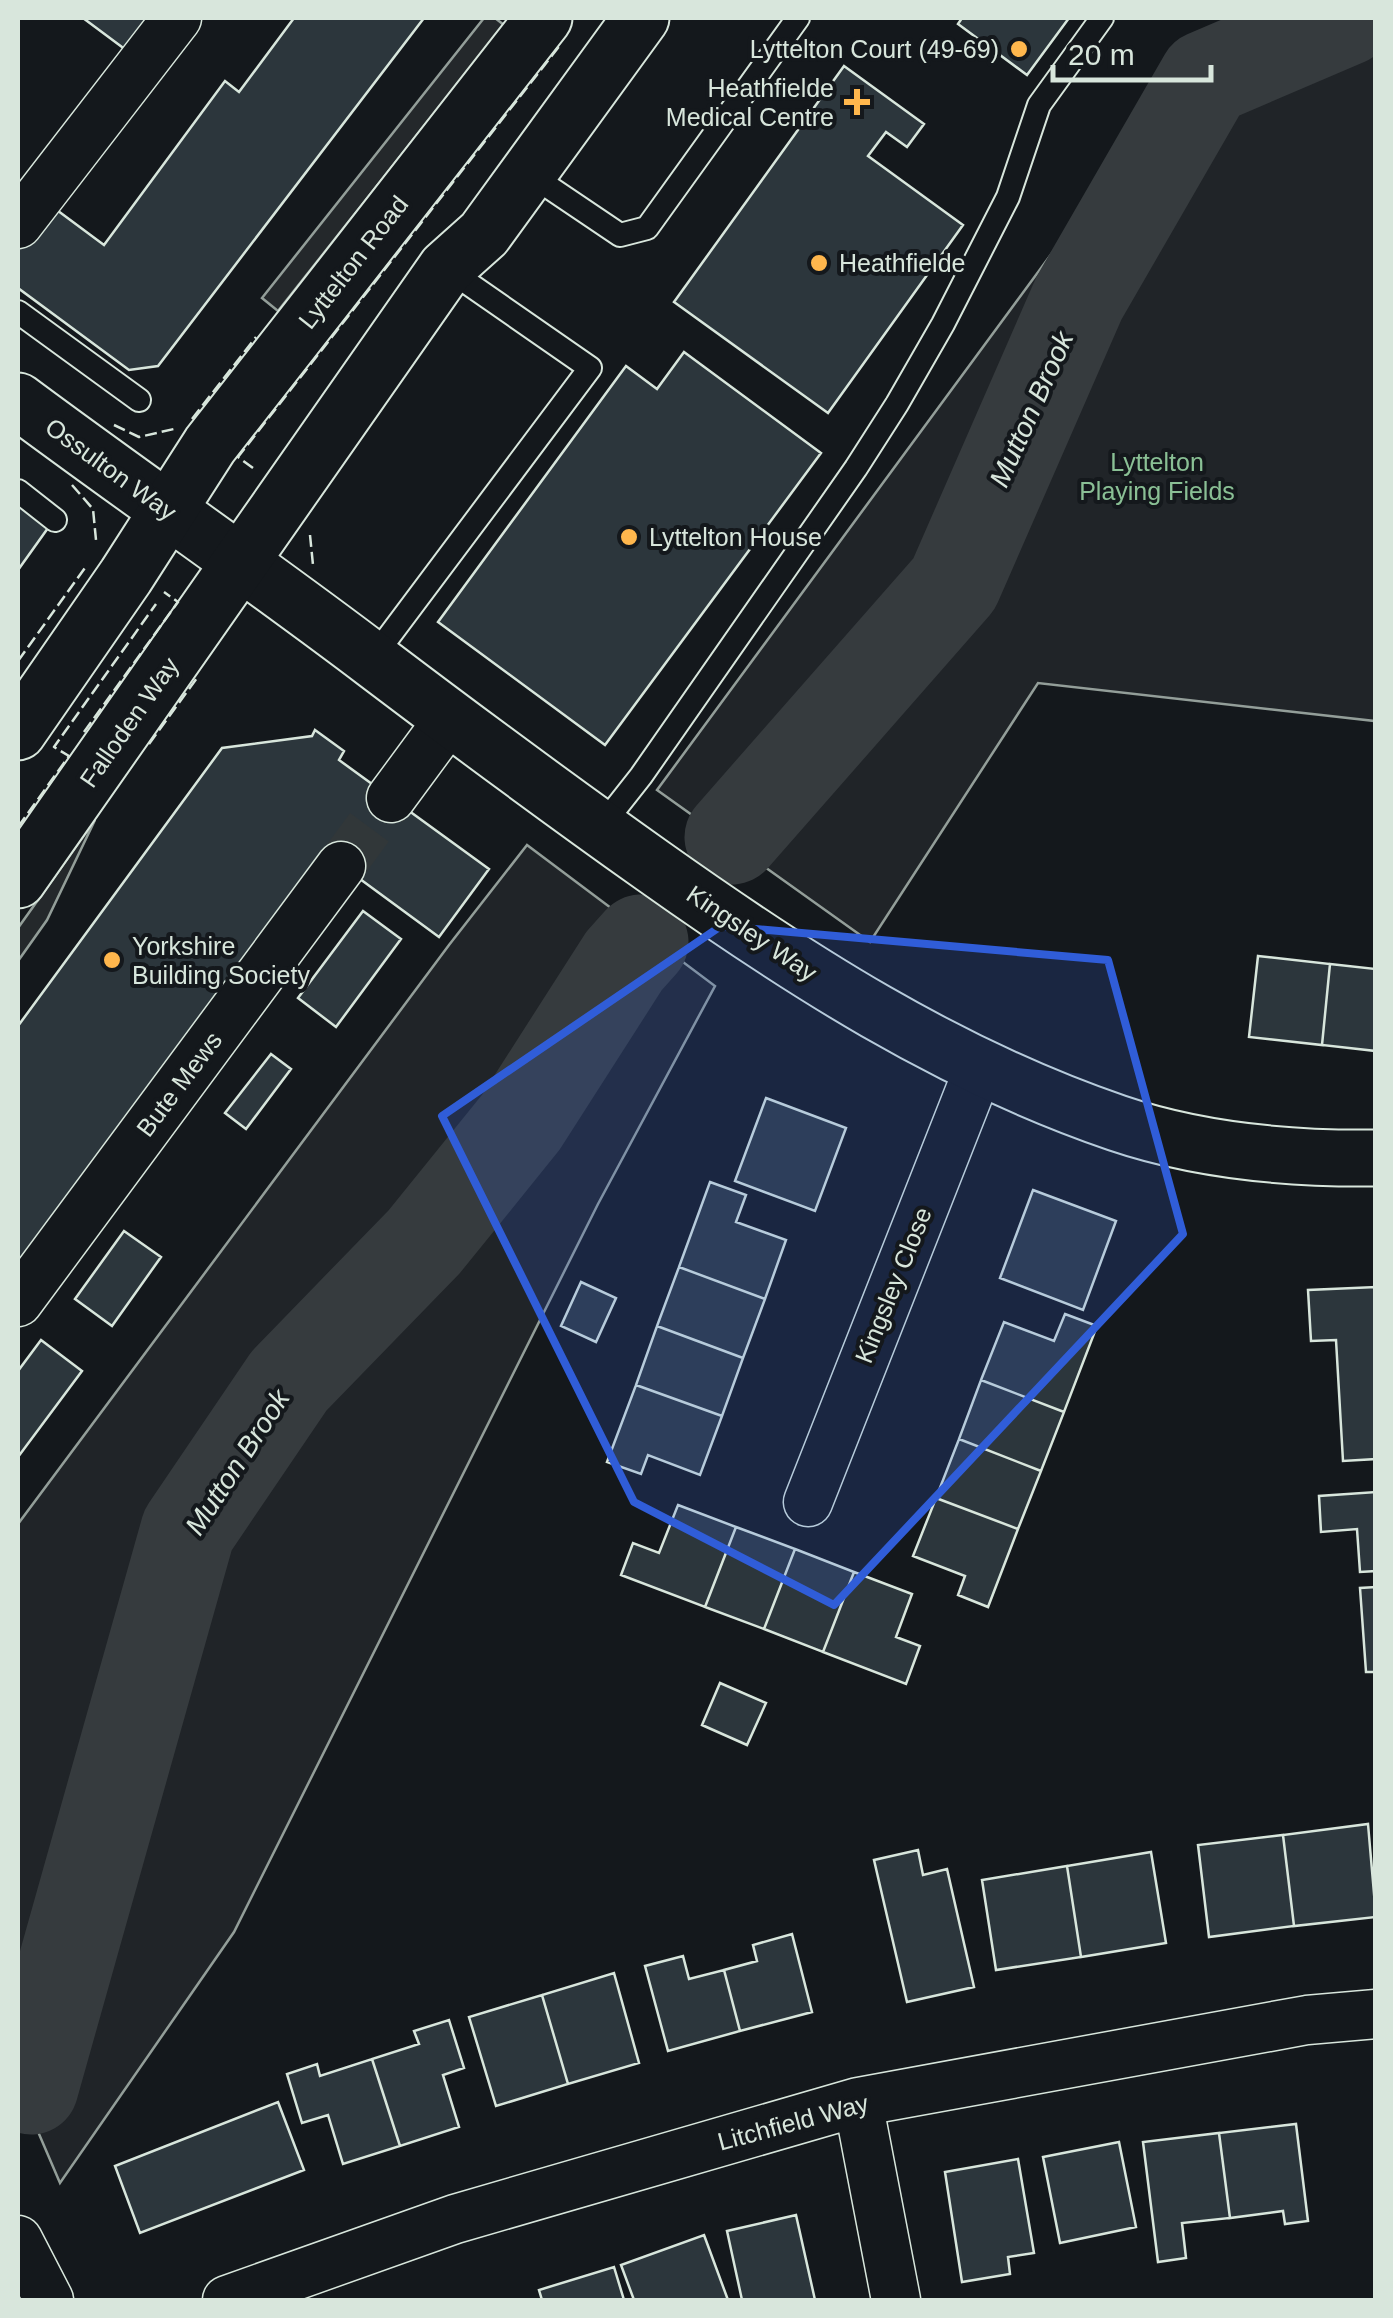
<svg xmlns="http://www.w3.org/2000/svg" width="1393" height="2318" font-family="Arial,sans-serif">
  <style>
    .green { fill: #202428; stroke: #939e99; stroke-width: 2.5 }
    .parking { fill: #24282b; stroke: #939e99; stroke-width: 2.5 }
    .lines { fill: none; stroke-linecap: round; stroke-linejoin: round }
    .river { stroke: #363b3e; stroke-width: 95 }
    .building { fill: #2c363c; stroke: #d8e6dc; stroke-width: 2.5 }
    .street-tunnel { stroke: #313739; stroke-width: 48; stroke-dasharray: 48 24; stroke-linecap: butt }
    .lane-casing { stroke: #d8e6dc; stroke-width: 26 }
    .street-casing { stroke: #d8e6dc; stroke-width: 51 }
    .secondary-casing { stroke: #d8e6dc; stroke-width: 59 }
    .highway-casing { stroke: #d8e6dc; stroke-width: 59 }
    .lane { stroke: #14181c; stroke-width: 22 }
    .street { stroke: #14181c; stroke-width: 48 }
    .secondary { stroke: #14181c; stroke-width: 55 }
    .highway { stroke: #14181c; stroke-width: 55 }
    .fence { stroke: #d8e6dc; stroke-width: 2.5; stroke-dasharray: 12 5; stroke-linecap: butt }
    .marked { fill: #305dd8; fill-opacity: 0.2; stroke: #305dd8; stroke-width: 8; stroke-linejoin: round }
    .poi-dot { fill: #ffb74d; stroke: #14181c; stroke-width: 4 }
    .labels { text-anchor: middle; stroke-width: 8; stroke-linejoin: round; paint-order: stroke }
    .poi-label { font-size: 25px; fill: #d8e6dc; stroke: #14181c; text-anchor: start }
    .street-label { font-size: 25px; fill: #d8e6dc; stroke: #14181c }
    .park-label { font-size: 25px; fill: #8ac095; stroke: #14181c }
    .water-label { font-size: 28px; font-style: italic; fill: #d8e6dc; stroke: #14181c }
  </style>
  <rect width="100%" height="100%" fill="#14181c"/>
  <path class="green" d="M1225,18H1375V721L1038,683L870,942L657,790Z
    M527,845L715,986L598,1204L234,1932L60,2183L18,2085V1524L449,945Z"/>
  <path class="parking" d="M484,18H495L504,25L278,311L262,298Z
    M95,820L47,920L18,961V928Z"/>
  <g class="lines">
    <path class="river" d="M732,837L954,584L1079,298L1206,78L1346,18
      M31,2087L188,1530L289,1381L424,1242L521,1122L624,961L641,942"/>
  </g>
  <path class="building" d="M83,18H151L126,50Z
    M294,18H424L158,366L129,370L18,288V233L42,199L104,245L225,81L239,92Z
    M962,18H1069L1027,75L958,24Z
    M844,66L924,124L907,147L886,132L868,156L963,225L828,413L674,302Z
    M684,352L821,453L605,745L438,622L626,366L657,389Z
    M18,505L48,528L18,570Z
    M315,730L344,751L339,760L489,869L439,937L330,857L18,1278V1026L222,748L312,736Z
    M363,911L401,939L336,1027L298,998Z
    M1258,956L1330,964L1322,1045L1249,1037Z
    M1330,964L1376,969V1051L1322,1045Z
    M271,1054L291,1069L246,1129L225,1113Z
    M766,1098L846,1128L815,1211L735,1181Z
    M710,1182L746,1195L736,1222L786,1240L765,1299L679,1267Z
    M1033,1190L1116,1221L1083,1310L1000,1278Z
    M124,1231L161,1257L112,1326L75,1299Z
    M679,1267L765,1299L743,1358L657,1326Z
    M581,1282L616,1298L596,1342L561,1326Z
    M1376,1287V1459L1343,1461L1336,1340L1311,1341L1308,1290Z
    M1065,1314L1097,1326L1064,1412L981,1380L1004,1322L1054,1341Z
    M657,1326L743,1358L722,1416L636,1385Z
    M41,1340L82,1371L18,1457V1371Z
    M981,1380L1064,1412L1041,1471L959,1439Z
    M636,1385L722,1416L700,1475L648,1455L641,1474L607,1462Z
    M959,1439L1041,1471L1018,1529L936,1498Z
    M1376,1492V1571L1360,1572L1357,1529L1321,1532L1319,1496Z
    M936,1498L1018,1529L988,1607L958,1595L965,1576L913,1556Z
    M678,1505L736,1527L705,1607L621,1575L633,1543L659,1553Z
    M736,1527L795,1549L764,1629L705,1607Z
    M795,1549L854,1572L823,1652L764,1629Z
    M854,1572L912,1594L896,1637L920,1646L906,1684L823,1652Z
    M1376,1587V1672H1366L1360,1588Z
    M720,1683L766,1703L747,1745L702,1725Z
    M1368,1824L1376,1917L1294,1926L1283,1835Z
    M1283,1835L1294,1926L1209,1937L1198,1845Z
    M918,1850L923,1875L947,1869L974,1987L907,2002L874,1860Z
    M1151,1852L1166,1943L1081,1957L1067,1866Z
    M1067,1866L1081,1957L996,1970L982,1880Z
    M792,1934L812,2012L740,2031L724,1970L757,1961L753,1945Z
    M683,1956L689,1979L724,1970L740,2031L668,2051L645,1966Z
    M614,1973L639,2063L568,2084L542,1995Z
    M542,1995L568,2084L496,2106L469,2017Z
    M449,2020L464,2068L443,2075L459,2127L400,2146L372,2059L419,2044L414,2031Z
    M372,2059L400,2146L343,2164L328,2115L302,2123L287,2074L317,2064L320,2076Z
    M278,2102L304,2170L140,2233L115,2166Z
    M1296,2124L1308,2221L1285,2224L1283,2211L1230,2218L1219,2133Z
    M1219,2133L1230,2218L1182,2223L1186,2258L1158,2262L1143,2142Z
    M1119,2142L1136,2227L1060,2243L1043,2157Z
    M1018,2159L1034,2253L1008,2257L1010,2274L962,2282L945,2172Z
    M796,2215L815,2300H742L727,2231Z
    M704,2235L728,2300H634L621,2265Z
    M614,2267L624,2300H542L539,2290Z"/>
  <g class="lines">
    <path class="street-tunnel" d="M341,866L391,798"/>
    <g class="lane-casing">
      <path id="lane" d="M528,173L620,235L647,228L798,18
        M18,312L139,400
        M18,491L55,520
        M372,659L590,368L446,268
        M600,828L641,776L856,468L897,404L943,324L1008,197L1039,105L1102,18"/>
    </g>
    <g class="street-casing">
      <path id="street" d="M18,224L177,18
        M391,798L450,718
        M18,1302L341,866
        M808,1502L979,1068
        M858,2102L896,2300
        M18,2240L49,2300
        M227,2300L455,2219L858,2102L1307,2020L1376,2014"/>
    </g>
    <g class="secondary-casing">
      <path id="secondary" d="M18,401C136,489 259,573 377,663C468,732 560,800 653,866C798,969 947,1065 1117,1123C1199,1151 1289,1159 1376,1158"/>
    </g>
    <g class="highway-casing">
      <path id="highway" d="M18,732L126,576L210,445L544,18
        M18,880L446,268L484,234L641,18"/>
    </g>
    <use href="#lane" class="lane"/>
    <use href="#street" class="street"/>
    <use href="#secondary" class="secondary"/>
    <use href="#highway" class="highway"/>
    <path class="fence" d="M192,419L256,337
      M114,425L139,437L174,429
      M253,468L238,457L561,44
      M72,485L93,509L96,540
      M310,535L313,565
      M18,661L87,565
      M84,732L178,602L164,592
      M149,744L197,678
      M18,827L69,756L54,747L156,604"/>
  </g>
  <path class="marked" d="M721,926L1108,960L1183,1234L834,1605L634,1502L442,1116Z"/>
  <g class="poi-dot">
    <circle cx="1019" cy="49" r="10"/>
    <path d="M852 87h10v10h10v10h-10v10h-10v-10h-10v-10h10z"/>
    <circle cx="819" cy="263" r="10"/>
    <circle cx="629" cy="537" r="10"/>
    <circle cx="112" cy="960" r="10"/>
  </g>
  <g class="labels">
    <g class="poi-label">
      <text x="999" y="58" text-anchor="end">Lyttelton Court (49-69)</text>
      <text x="834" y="97" text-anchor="end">Heathfielde<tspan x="834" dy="29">Medical Centre</tspan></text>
      <text x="839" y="272">Heathfielde</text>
      <text x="649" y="546">Lyttelton House</text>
      <text x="132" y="955">Yorkshire<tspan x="132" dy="29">Building Society</tspan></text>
    </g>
    <g class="street-label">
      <text transform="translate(353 262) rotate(-52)" y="9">Lyttelton Road</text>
      <text transform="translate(111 469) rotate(36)" y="9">Ossulton Way</text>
      <text transform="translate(129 722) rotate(-55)" y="9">Falloden Way</text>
      <text transform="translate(752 933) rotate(34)" y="9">Kingsley Way</text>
      <text transform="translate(179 1084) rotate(-53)" y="9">Bute Mews</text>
      <text transform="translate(893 1285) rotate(-68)" y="9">Kingsley Close</text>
      <text transform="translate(793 2122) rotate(-15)" y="9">Litchfield Way</text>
    </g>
    <g class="park-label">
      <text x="1157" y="471">Lyttelton<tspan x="1157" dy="29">Playing Fields</tspan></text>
    </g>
    <g class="water-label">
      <text transform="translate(1031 409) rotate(-66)" y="10">Mutton Brook</text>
      <text transform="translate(237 1462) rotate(-57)" y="10">Mutton Brook</text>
    </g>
  </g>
  <rect width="1393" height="2318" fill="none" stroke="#d8e6dc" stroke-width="40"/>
  <path d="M1053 65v15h158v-15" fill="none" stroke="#d8e6dc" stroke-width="5"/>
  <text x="1068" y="65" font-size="30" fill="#d8e6dc" stroke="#14181c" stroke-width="8" paint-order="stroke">20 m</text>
</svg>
